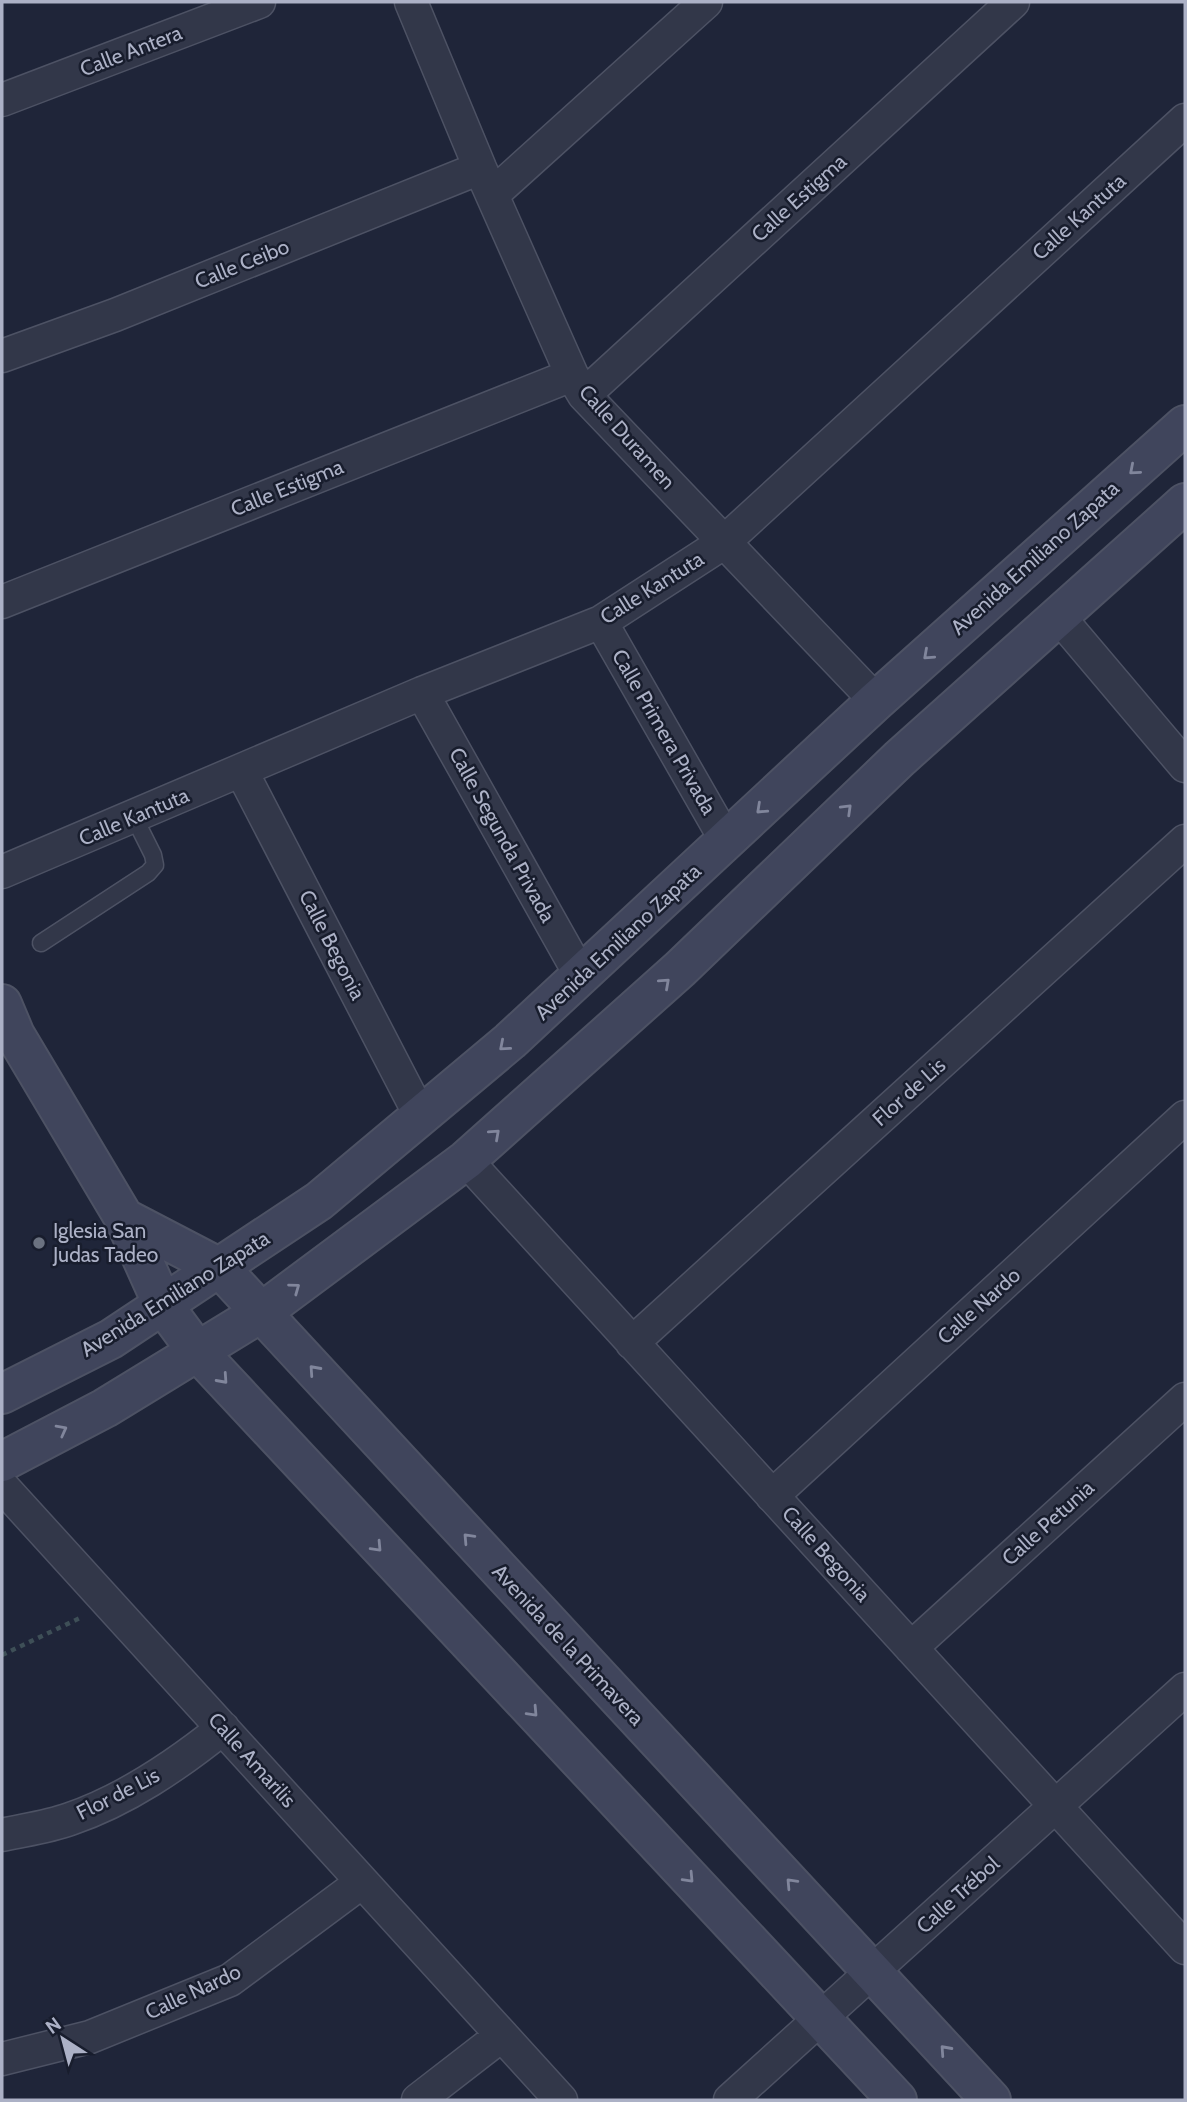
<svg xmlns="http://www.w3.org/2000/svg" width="1187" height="2102" font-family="Cabin,sans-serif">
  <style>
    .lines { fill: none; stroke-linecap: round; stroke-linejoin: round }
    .lane-casing { stroke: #4d5264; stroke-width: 19 }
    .street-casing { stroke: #4d5264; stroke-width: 35 }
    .secondary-casing { stroke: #4d5264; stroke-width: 42 }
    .path { stroke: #3e4f57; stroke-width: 4.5; stroke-dasharray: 5 5; stroke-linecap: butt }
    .lane { stroke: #323749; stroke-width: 16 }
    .street { stroke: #323749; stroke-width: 32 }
    .secondary { stroke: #40455c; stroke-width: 38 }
    .oneway { stroke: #81869c }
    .worship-dot { fill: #6b7280; stroke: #181d2d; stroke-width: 2.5 }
    .labels { text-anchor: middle; stroke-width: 5; stroke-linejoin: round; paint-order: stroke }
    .street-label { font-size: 21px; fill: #acb1c6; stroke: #181d2d }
    .poi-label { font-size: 21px; fill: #acb1c6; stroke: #181d2d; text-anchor: start }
  </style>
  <rect width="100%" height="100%" fill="#1f2539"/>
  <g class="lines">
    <g class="lane-casing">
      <path id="lane" d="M41,943L148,873L155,865L153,855L134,817"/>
    </g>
    <g class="street-casing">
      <path id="street" d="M411,2L480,168L572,375L584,395L876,701
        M2,100L259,2
        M492,195L706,2
        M2,356L115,315L480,168
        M584,395L1013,2
        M2,602L572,375
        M1059,617L1185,766
        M601,622L727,842
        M422,693L581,976
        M242,772L421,1117
        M2,872L422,693L601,622L723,543L1185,120
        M466,1160L1185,1948
        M632,1343L1185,841
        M2,1486L561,2100
        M772,1496L1185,1117
        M911,1648L1185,1399
        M2,1835C24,1830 48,1827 70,1819C126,1800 177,1765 223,1728
        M2,2059L90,2037L230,1980L362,1882
        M418,2100L502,2035
        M730,2100L1185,1689"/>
    </g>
    <g class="secondary-casing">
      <path id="secondary" d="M2,1004L15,1035L124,1218L163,1305L197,1351L897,2100
        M124,1218L220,1268L991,2100
        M2,1394L111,1339L319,1201L510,1041L876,701L1185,425
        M2,1462L105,1408L262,1312L466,1160L680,969L899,759L1185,503"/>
    </g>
    <path class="path" d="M2,1655L80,1618"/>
    <use href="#lane" class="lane"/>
    <use href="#street" class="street"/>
    <use href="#secondary" class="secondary"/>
  </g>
  <defs><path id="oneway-chevron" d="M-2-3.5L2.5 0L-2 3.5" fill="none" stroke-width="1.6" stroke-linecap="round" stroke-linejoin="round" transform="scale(1.75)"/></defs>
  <g class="oneway">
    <use href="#oneway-chevron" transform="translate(1134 470) rotate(139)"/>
    <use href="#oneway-chevron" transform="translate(928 655) rotate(138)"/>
    <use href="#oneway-chevron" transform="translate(761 809) rotate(137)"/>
    <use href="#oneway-chevron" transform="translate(847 809) rotate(-44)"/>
    <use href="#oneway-chevron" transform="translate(665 983) rotate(-42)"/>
    <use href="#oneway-chevron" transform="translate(504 1046) rotate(139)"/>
    <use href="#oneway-chevron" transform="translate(495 1134) rotate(-42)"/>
    <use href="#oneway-chevron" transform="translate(295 1288) rotate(-36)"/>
    <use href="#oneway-chevron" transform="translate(314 1370) rotate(-132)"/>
    <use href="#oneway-chevron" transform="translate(223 1379) rotate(48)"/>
    <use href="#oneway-chevron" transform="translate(62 1430) rotate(-28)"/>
    <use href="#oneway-chevron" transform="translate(468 1538) rotate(-133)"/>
    <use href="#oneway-chevron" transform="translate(377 1547) rotate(47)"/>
    <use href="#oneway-chevron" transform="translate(533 1712) rotate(47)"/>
    <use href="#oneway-chevron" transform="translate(689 1878) rotate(47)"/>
    <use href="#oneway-chevron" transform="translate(791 1883) rotate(-133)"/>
    <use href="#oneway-chevron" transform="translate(945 2050) rotate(-132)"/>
  </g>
  <circle class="worship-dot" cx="39" cy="1243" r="7"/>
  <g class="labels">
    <g class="street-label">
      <text transform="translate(131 51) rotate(-21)" y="7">Calle Antera</text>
      <text transform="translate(799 198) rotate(-42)" y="7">Calle Estigma</text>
      <text transform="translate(1079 217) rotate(-42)" y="7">Calle Kantuta</text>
      <text transform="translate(242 264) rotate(-22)" y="7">Calle Ceibo</text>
      <text transform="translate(627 437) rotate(48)" y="7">Calle Duramen</text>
      <text transform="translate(287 488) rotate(-22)" y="7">Calle Estigma</text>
      <text transform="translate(1035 558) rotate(-42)" y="7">Avenida Emiliano Zapata</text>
      <text transform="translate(652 588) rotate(-32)" y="7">Calle Kantuta</text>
      <text transform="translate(664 732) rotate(60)" y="7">Calle Primera Privada</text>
      <text transform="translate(134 817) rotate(-23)" y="7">Calle Kantuta</text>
      <text transform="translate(502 835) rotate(61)" y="7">Calle Segunda Privada</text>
      <text transform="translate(618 942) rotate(-43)" y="7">Avenida Emiliano Zapata</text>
      <text transform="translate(332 945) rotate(63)" y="7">Calle Begonia</text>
      <text transform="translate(909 1092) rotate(-42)" y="7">Flor de Lis</text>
      <text transform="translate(175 1294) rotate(-32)" y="7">Avenida Emiliano Zapata</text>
      <text transform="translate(979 1306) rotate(-42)" y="7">Calle Nardo</text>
      <text transform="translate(1048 1523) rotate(-42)" y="7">Calle Petunia</text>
      <text transform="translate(826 1554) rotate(48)" y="7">Calle Begonia</text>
      <text transform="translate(568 1645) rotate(47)" y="7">Avenida de la Primavera</text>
      <text transform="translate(252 1760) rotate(48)" y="7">Calle Amarilis</text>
      <text transform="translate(118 1794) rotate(-27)" y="7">Flor de Lis</text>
      <text transform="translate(958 1895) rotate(-42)" y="7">Calle Trébol</text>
      <text transform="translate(193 1992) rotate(-25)" y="7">Calle Nardo</text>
    </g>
    <g class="poi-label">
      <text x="53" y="1238">Iglesia San<tspan x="53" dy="24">Judas Tadeo</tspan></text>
    </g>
  </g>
  <rect width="1187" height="2102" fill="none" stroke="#acb1c6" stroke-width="7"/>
  <g transform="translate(63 2039) rotate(324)" stroke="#181d2d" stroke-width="5" paint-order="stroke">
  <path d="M0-5L12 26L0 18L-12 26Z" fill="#acb1c6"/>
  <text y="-10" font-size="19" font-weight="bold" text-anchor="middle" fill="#acb1c6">N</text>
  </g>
</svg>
